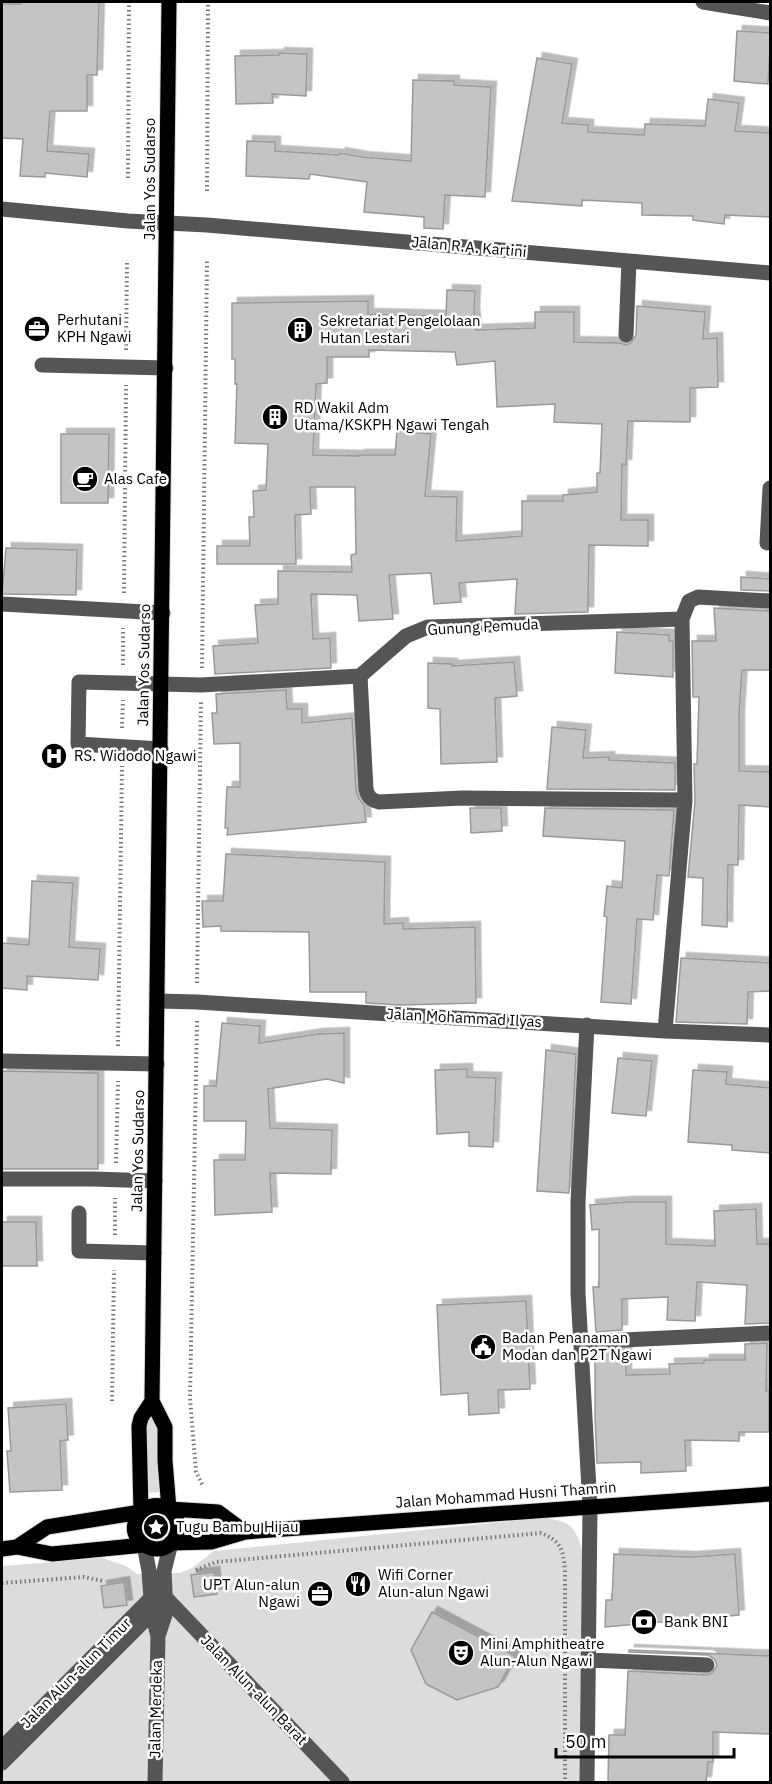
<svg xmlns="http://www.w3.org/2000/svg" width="772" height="1784" font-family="'IBM Plex Sans',sans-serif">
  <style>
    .green { fill: #dcdcdc }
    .building { fill: #c4c4c4; stroke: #999; stroke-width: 1.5; fill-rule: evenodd; filter: url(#shadow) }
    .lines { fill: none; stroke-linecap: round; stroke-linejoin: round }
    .major-casing { stroke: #dbdbdb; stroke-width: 17 }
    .path { stroke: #777; stroke-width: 4; stroke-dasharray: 1.5 3; stroke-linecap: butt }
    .minor { stroke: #555; stroke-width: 15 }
    .major { stroke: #000; stroke-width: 15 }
    .labels { text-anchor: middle; stroke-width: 5; stroke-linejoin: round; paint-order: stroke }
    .street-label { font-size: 15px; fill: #000; stroke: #fff }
    .poi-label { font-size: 15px; fill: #000; stroke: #fff; text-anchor: start }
  </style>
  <defs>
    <filter id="shadow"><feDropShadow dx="5.5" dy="-5.5" stdDeviation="0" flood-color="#0004"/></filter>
  </defs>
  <rect width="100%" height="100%" fill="#fff"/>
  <path class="green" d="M151,1415L159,1428L161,1492L146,1493V1429Z
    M142 1527a14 14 0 1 1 28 0a14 14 0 1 1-28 0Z
    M542,1518C570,1521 574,1524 583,1552L582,1782H2V1566L102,1558L126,1566L137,1574L180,1573L192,1568L214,1551Z"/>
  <path class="building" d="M21,2H99L97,75H87V111H50L47,151L89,154L87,177L45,173V177L20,176L23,139L2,138V4H21Z
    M737,31L771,33L768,84L734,81Z
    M279,53L307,54L306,96L272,94L273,103L236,104L235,56L279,55Z
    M537,58L572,64L562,123L588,125V132L644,135L645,124L705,126L708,99L739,103L735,131L771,133V217L725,215L724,224L693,220V216L642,215V203L582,200V206L512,201Z
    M413,80L454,81V85L491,87L485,197L445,195L443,229L424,228V217L364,212L367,182L310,174L309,179L246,176L247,141L275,142V151L339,155L340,153L362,157L411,161Z
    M447,290L475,291L474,312L476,330L535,328V312H574V342L620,343L626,345L631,343L636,335L637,306L705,312L703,339L717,338L718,387L690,388V422L628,421L626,465L622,464L621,520H648V546L589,545L588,612L515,614L517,579L459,583L461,602L434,604L431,573L389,575L393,619L359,621L357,595L311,594L313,639L330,638L331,668L215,674L213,646L258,643L255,605L278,604V571L352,572L351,555L356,554L355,487H310L311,514L295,515L296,564H217V546H250L249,517H254L253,491L266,490L268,444L235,443L237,384H235V359H232V303L368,301V314L446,316ZM369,350L455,352L457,365L495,361L497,407L555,404L554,422L602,424L600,473H597V492L563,495V501H522V536L456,541L457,497L425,496L431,434L397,431L395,455H359V456L313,455L316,384L327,383V357H369Z
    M61,434H109L108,503H61Z
    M6,548L77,550L76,595L2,594Z
    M741,577L771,579V591L741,590Z
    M714,608L771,611V670H742L739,715V771L771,772V807L739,805L738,865H728L727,927L702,925L703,878L688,877L695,801L694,764H697L699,697H693L692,641H716Z
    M617,632L669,635V641H673V677L615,673Z
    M514,662L517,696L495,698L497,762L441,764L440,709L428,708V663L452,664V666Z
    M286,690L287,709H302V723L352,718L356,790L359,799L364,805L366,822L227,835L228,828H225L227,787H240V743L214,744L212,713H217L216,694Z
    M552,727L586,730L583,758L609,757V760L675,763V790L547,789Z
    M470,808H501L502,831L471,833Z
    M545,808L674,810L669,876L657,875L653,920L637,919L631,1004L601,1002L607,917L604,916L607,886L622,888L625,841L543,836Z
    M226,854L385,862L384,924L403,923V929L475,927L476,1003L400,1005L366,1003V992H310L309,932L221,931V926L203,927L202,901H223Z
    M32,881L73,883L69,947L100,949L98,980L27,976V990L2,988V943L29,945Z
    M681,958L771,963V991L748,992L747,1024L676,1022Z
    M222,1023L260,1026L259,1043L318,1034L344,1033V1083L327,1079L268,1089L270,1128L332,1130L331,1174L270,1173L272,1212L215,1215L214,1160H245L246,1121H204V1086H216Z
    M546,1050L576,1054L569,1193L537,1191Z
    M618,1058L652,1061L646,1116L612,1113Z
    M467,1069V1077L496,1078L493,1147L469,1146V1132L437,1134L435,1070Z
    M693,1070L727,1072L726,1084L771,1088V1153L732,1150V1145L688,1142Z
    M2,1071L98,1073V1169H2Z
    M627,1202H666V1244L715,1246L714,1211L756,1209L757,1244H771L770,1323L745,1324L747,1285L697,1282L695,1321L667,1320L668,1297L622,1299V1330L596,1332L593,1287H599V1229L592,1230L590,1205Z
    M2,1222H36L37,1266H2Z
    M526,1301L530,1389L498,1390L499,1413L469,1415L468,1393L441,1395L437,1305Z
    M767,1343L766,1391H769V1432H739V1441L685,1440L686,1471L641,1473V1462L597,1463L595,1417V1351L623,1350V1353H626V1375L670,1374L669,1364L704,1363V1360H745V1344Z
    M66,1404L68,1440L60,1441L62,1490L10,1492L7,1451H11L8,1408Z
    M614,1554L691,1557L735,1554L739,1615L605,1627L606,1600H612Z
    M214,1572L217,1594L194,1597L191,1575Z
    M124,1582L127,1605L104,1608L101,1586Z
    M432,1612L515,1656L498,1687L457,1700L426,1684L411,1650Z
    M629,1650L771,1656V1734L713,1732V1762H708L706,1782H608L609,1735H625L628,1671L707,1675L712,1673L717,1666L715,1660L708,1655L629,1652Z"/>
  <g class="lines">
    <g class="major-casing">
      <path id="major" d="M152,1401L165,1427V1461L169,1509
        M169,1509C190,1527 170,1559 146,1546C120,1532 142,1494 169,1509L218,1512L245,1532
        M171,1543L211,1542L245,1532L770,1494
        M17,1547L47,1527L141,1512L139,1426L141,1418L152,1401C159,934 167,468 169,2
        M2,1549L17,1547L52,1554L144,1545"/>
    </g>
    <path class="path" d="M128,178L129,2
      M207,191L208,2
      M126,350L127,262
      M124,593L126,385
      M123,665V628
      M202,668L207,261
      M122,728L123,700
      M197,983L201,702
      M197,1021L190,1398L196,1472L203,1486
      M118,1046L122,766
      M116,1163L118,1081
      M115,1235V1198
      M112,1401L114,1270
      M196,1570L216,1562L541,1533C561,1541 563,1549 565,1570V1782
      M2,1583L84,1577L103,1581"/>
    <path class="minor" d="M703,2L770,13
      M2,209L128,221L207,225L770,273
      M626,335L629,261
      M42,365L166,368
      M767,543L770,488
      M2,604L163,613
      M360,676L366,789C368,797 371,800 379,802L462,798L685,800
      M161,749L78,744L79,682L201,685L360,676L406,636L428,627L682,619L689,601L698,597L770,601
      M158,1001L197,1002L665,1031L770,1035
      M587,1025L578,1202V1293L590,1507L587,1782
      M665,1031L685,800L682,619
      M2,1061L157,1064
      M2,1179H93L155,1181
      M79,1213V1251L154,1253
      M582,1342L770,1333
      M165,1597L342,1782
      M152,1613L158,1636L155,1782
      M158,1636L166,1612L164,1571L171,1543
      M589,1660L707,1665
      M2,1748L151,1598
      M2,1763L152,1613L149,1571L144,1545"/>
    <use href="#major" class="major"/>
  </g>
  <defs>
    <g id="office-disc" transform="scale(1.35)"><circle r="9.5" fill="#000" stroke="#fff"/><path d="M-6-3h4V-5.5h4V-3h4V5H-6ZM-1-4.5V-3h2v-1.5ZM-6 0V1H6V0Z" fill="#fff"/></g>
    <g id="building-disc" transform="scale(1.35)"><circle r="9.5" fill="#000" stroke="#fff"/><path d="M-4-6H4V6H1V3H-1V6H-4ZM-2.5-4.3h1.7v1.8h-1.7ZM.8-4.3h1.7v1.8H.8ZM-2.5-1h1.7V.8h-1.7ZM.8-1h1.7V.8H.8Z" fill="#fff"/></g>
    <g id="cafe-disc" transform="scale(1.35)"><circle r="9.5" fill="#000" stroke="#fff"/><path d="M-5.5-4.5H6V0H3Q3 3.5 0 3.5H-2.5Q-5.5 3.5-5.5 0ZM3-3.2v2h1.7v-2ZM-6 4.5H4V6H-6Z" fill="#fff"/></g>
    <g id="hospital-disc" transform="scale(1.35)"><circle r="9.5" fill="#000" stroke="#fff"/><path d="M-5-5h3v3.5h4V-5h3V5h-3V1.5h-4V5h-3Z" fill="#fff"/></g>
    <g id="civic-disc" transform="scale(1.35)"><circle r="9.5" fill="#000" stroke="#fff"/><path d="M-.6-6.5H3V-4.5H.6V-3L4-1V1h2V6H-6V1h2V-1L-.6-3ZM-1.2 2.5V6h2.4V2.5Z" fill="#fff"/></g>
    <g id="sight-disc" transform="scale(1.35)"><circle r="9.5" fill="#000" stroke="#fff"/><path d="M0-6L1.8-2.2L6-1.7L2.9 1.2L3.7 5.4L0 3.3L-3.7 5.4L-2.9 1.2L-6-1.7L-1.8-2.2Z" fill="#fff"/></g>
    <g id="restaurant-disc" transform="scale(1.35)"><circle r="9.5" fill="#000" stroke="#fff"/><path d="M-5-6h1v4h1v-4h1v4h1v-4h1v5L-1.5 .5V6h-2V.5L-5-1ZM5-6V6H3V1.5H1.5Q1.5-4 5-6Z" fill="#fff"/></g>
    <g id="bank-disc" transform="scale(1.35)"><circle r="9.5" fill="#000" stroke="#fff"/><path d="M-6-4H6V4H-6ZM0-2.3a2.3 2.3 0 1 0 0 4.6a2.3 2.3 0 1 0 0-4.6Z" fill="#fff"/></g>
    <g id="theatre-disc" transform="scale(1.35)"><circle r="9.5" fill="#000" stroke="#fff"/><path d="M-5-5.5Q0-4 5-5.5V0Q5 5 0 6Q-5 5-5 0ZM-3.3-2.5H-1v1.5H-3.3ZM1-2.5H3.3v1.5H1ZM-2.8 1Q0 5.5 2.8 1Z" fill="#fff"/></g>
  </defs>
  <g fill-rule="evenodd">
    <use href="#office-disc" x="37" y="329"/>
    <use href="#building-disc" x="300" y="330"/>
    <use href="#building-disc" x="275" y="417"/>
    <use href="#cafe-disc" x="85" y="479"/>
    <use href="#hospital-disc" x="54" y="756"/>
    <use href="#civic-disc" x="483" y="1347"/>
    <use href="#sight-disc" x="156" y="1527"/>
    <use href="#restaurant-disc" x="358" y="1584"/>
    <use href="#office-disc" x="320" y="1594"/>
    <use href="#bank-disc" x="644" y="1622"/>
    <use href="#theatre-disc" x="461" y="1653"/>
  </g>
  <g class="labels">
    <g class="street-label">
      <text transform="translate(150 179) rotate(-90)" y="5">Jalan Yos Sudarso</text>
      <text transform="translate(469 247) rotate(5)" y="5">Jalan R.A. Kartini</text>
      <text transform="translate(483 627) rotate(-3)" y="5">Gunung Pemuda</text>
      <text transform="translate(144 665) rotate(-89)" y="5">Jalan Yos Sudarso</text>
      <text transform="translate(464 1018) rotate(3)" y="5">Jalan Mohammad Ilyas</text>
      <text transform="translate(138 1151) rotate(-89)" y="5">Jalan Yos Sudarso</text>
      <text transform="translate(506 1495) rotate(-4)" y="5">Jalan Mohammad Husni Thamrin</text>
      <text transform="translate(76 1673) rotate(-45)" y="5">Jalan Alun-alun Timur</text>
      <text transform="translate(254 1690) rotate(46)" y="5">Jalan Alun-alun Barat</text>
      <text transform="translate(156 1709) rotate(-89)" y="5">Jalan Merdeka</text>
    </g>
    <g class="poi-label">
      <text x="57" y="325">Perhutani<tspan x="57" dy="17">KPH Ngawi</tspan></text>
      <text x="320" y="326">Sekretariat Pengelolaan<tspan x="320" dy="17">Hutan Lestari</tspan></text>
      <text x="294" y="413">RD Wakil Adm<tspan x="294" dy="17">Utama/KSKPH Ngawi Tengah</tspan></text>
      <text x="104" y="484">Alas Cafe</text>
      <text x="74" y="761">RS. Widodo Ngawi</text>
      <text x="502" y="1343">Badan Penanaman<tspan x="502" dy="17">Modan dan P2T Ngawi</tspan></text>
      <text x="176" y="1532">Tugu Bambu Hijau</text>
      <text x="378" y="1580">Wifi Corner<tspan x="378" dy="17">Alun-alun Ngawi</tspan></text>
      <text x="300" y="1590" text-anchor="end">UPT Alun-alun<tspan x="300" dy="17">Ngawi</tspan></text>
      <text x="664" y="1627">Bank BNI</text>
      <text x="480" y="1649">Mini Amphitheatre<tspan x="480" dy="17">Alun-Alun Ngawi</tspan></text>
    </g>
  </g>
  <rect width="772" height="1784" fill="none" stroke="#000000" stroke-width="6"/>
  <path d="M556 1748v9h178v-9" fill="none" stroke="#000000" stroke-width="3"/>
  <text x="565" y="1748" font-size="18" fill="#000000" stroke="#ffffff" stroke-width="4.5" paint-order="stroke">50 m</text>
</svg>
